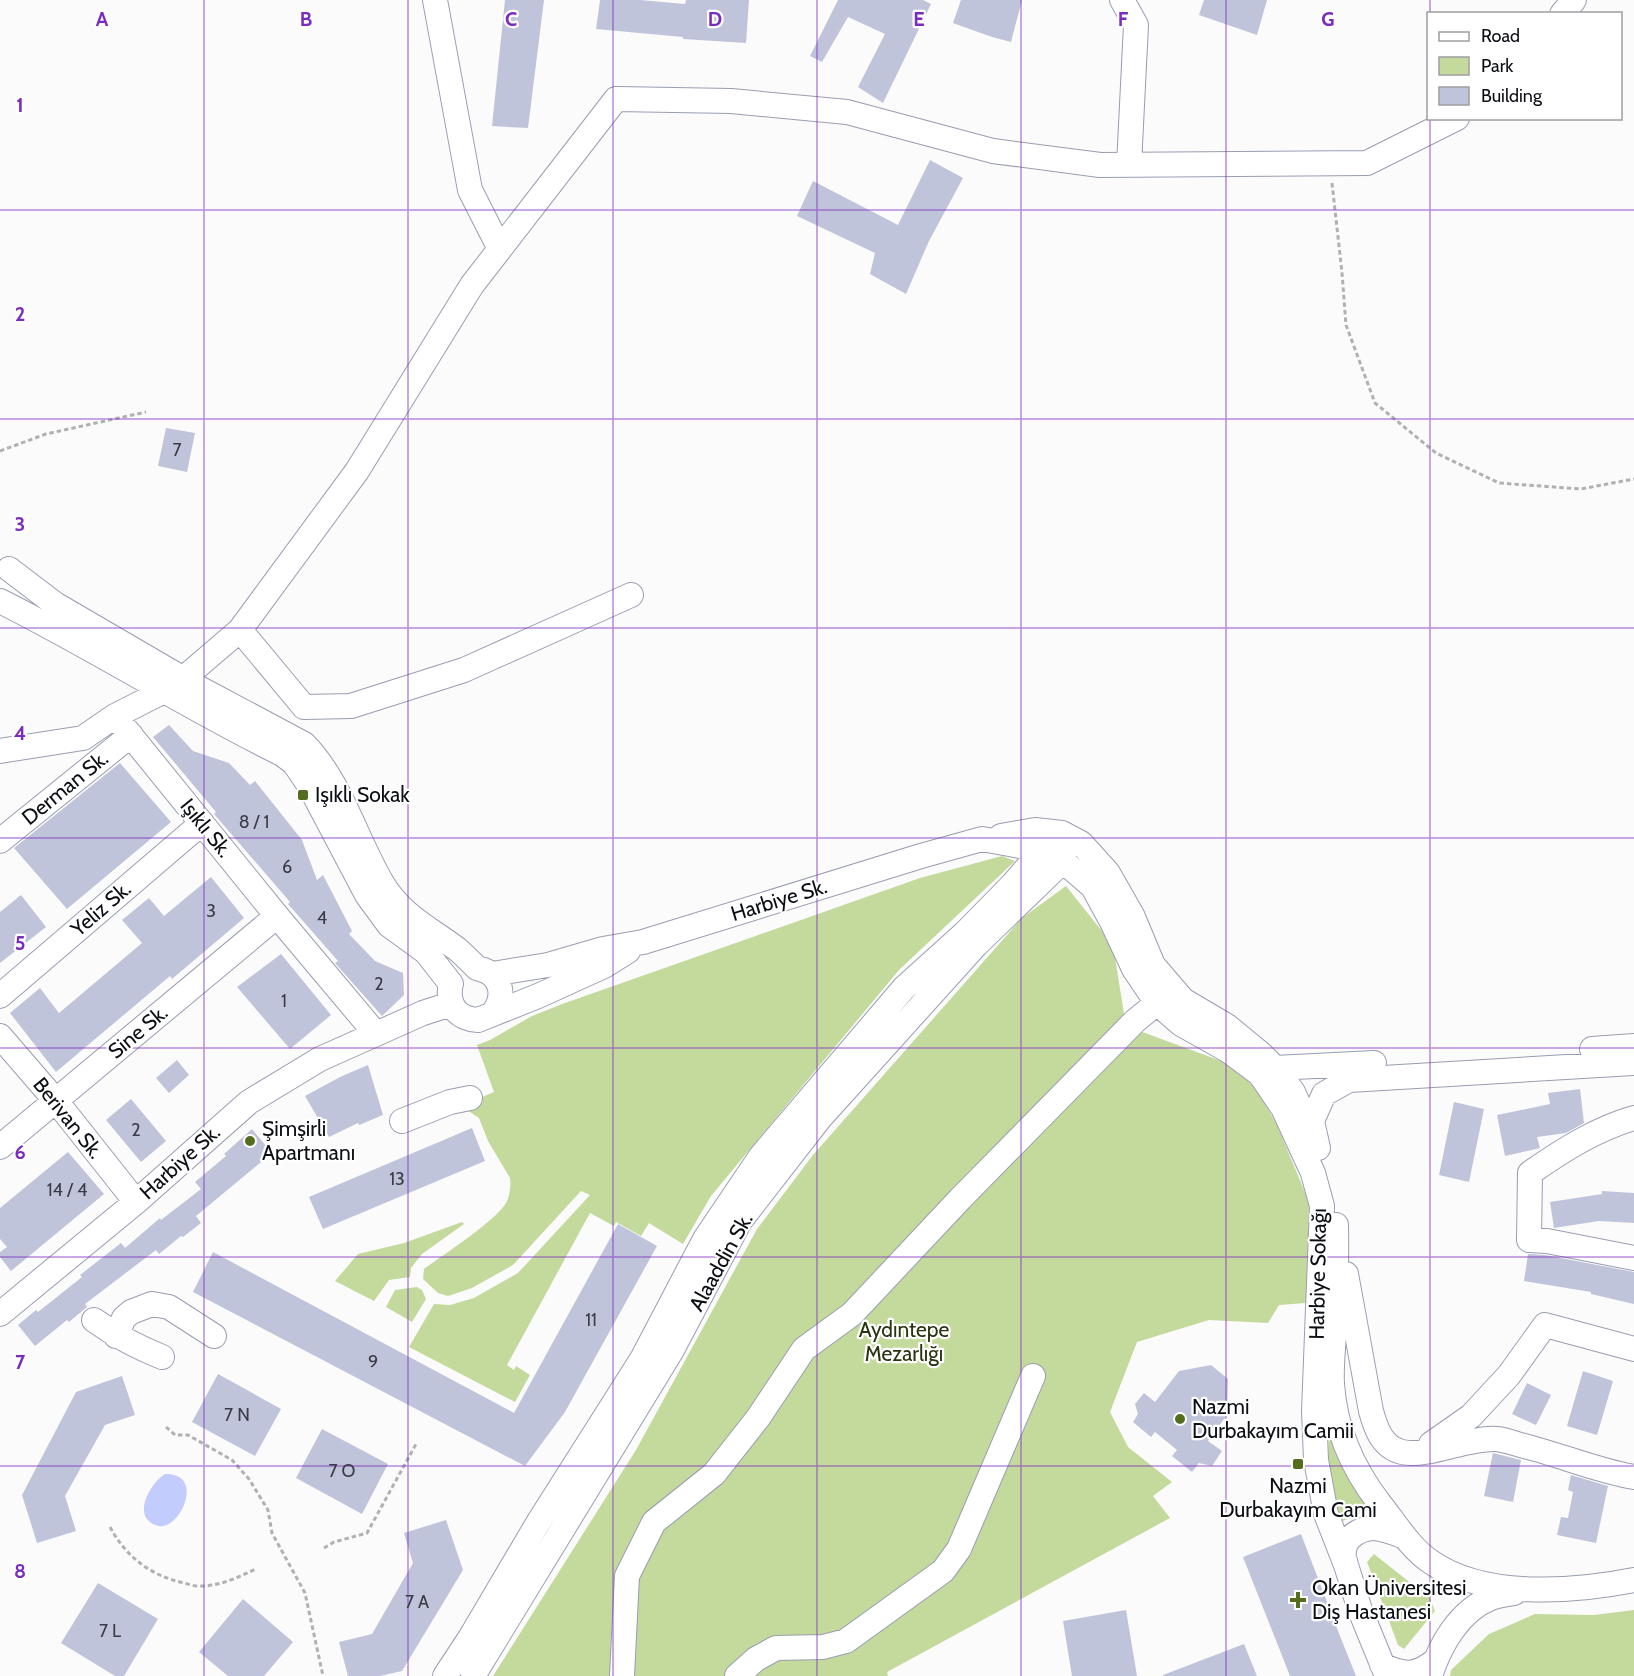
<svg xmlns="http://www.w3.org/2000/svg" width="1634" height="1676" font-family="Cabin,sans-serif">
  <style>
    .green { fill: #c3da9c }
    .water { fill: #c2ccfd }
    .building { fill: #bfc4da }
    .lines { fill: none; stroke-linecap: round; stroke-linejoin: round }
    .minor-casing { stroke: #999db2; stroke-width: 26 }
    .path { stroke: #b0b1b3; stroke-width: 3; stroke-dasharray: 4.5 3; stroke-linecap: butt }
    .minor { stroke: #fff; stroke-width: 24 }
    .grid { fill: none; stroke: #7b2cbf; stroke-width: 1.5; stroke-opacity: 0.55 }
    .poi-dot { fill: #546c1d; stroke: #fff; stroke-width: 2 }
    .labels { text-anchor: middle; stroke-width: 4.5; stroke-linejoin: round; paint-order: stroke }
    .number-label { font-size: 18px; fill: #393c46 }
    .street-label { font-size: 21px; fill: #0c0e15; stroke: #fff }
    .poi-label { font-size: 21px; fill: #0c0e15; stroke: #fff; text-anchor: start }
    .park-label { font-size: 21px; fill: #283310; stroke: #fff }
    .grid-label { font-size: 20px; text-anchor: middle; font-weight: bold; fill: #7b2cbf; stroke: #fff; stroke-width: 4.5; stroke-linejoin: round; paint-order: stroke }
  </style>
  <rect width="100%" height="100%" fill="#fbfbfb"/>
  <path class="green" d="M1002,856L1015,861L899,970L711,1196L683,1244L649,1223L641,1236L616,1222L614,1226L590,1213L507,1365L514,1370L516,1366L530,1375L515,1402L409,1347L434,1304L450,1305L474,1298L518,1273L590,1195L581,1191L513,1265L472,1288L448,1296L438,1293L423,1279L424,1269C442,1256 500,1218 507,1201C510,1194 511,1185 510,1178L488,1141L479,1118L461,1106L494,1092L477,1045L490,1040L532,1016L565,1003L920,878Z
    M1066,886L1113,945L1126,1026L1232,1065L1257,1090L1277,1125L1309,1202L1306,1303L1279,1305L1268,1323L1209,1320L1137,1342L1110,1412L1128,1447L1172,1482L1153,1496L1170,1518L887,1672L888,1676H493L636,1450L757,1229L813,1155L1022,918Z
    M462,1222L464,1224L422,1254L411,1268L410,1277L389,1280L374,1301L335,1281L358,1254L404,1243Z
    M417,1287L422,1290L426,1299L412,1322L386,1307L395,1290Z
    M1329,1414L1342,1462L1353,1486L1371,1508L1341,1522L1328,1466Z
    M1374,1554L1408,1581L1427,1591L1435,1611L1404,1649L1398,1645L1367,1562Z
    M1634,1610V1676H1450L1451,1670L1489,1634L1535,1614L1594,1615Z"/>
  <path class="water" d="M165,1474C206,1473 180,1530 159,1526C130,1519 149,1484 165,1474Z"/>
  <path class="building" d="M505,0H544L528,128L492,126Z
    M600,0H640L685,4L686,0H749L746,43L683,39V37L596,29Z
    M838,0H923L931,4L883,103L858,87L885,34L848,17L822,62L810,56Z
    M961,0H1022L1011,42L992,37L953,23Z
    M1204,0H1267L1257,35L1199,15Z
    M930,160L963,178L929,241L906,294L870,274L875,253L797,216L813,181L898,225Z
    M166,428L195,433L187,472L158,466Z
    M169,725L193,751L229,763L250,785L255,781L302,840L317,880L323,875L352,931L349,934L375,961L403,973L404,995L382,1016L335,963L338,961L288,904L290,902L214,814L216,812L153,737Z
    M120,763L171,822L67,909L14,848Z
    M211,877L244,918L172,979L170,976L56,1072L10,1013L40,988L59,1013L142,943L122,920L149,898L164,916Z
    M21,895L46,927L0,963V912Z
    M281,954L331,1015L290,1049L237,987Z
    M177,1060L189,1075L169,1093L156,1078Z
    M368,1065L383,1115L359,1125L358,1123L329,1137L305,1096L340,1077Z
    M1580,1089L1584,1123L1566,1133L1537,1137L1540,1148L1505,1156L1497,1115L1550,1104L1548,1093Z
    M131,1099L166,1141L141,1162L106,1120Z
    M1454,1102L1484,1109L1469,1182L1439,1175Z
    M472,1128L485,1161L323,1229L309,1197Z
    M252,1129L272,1153L196,1216L201,1223L183,1237L181,1236L159,1254L156,1250L85,1304L87,1307L69,1322L67,1320L35,1346L18,1325L36,1310L38,1312L82,1277L80,1275L121,1243L125,1248L160,1218L161,1220L201,1189L195,1182L226,1156L224,1154Z
    M68,1152L104,1194L11,1271L0,1257V1252L7,1247L0,1239V1208Z
    M1602,1191L1634,1193V1223L1599,1221L1554,1228L1550,1202L1602,1194Z
    M618,1224L657,1246L565,1412L525,1466L193,1292L213,1252L514,1413Z
    M1528,1254L1545,1255L1634,1272V1304L1591,1294V1292L1524,1281Z
    M1211,1365L1228,1379L1227,1415L1208,1441L1222,1451L1212,1466L1199,1463L1192,1472L1172,1456L1177,1450L1155,1432L1151,1437L1133,1422L1138,1414L1135,1404L1144,1393L1155,1402L1179,1371Z
    M1583,1371L1613,1381L1597,1435L1567,1426Z
    M218,1374L281,1409L255,1456L192,1422Z
    M122,1376L135,1415L105,1425L65,1496L76,1531L37,1543L22,1495L76,1392Z
    M1527,1383L1551,1395L1536,1425L1512,1414Z
    M322,1429L388,1464L362,1514L296,1478Z
    M1493,1453L1521,1460L1513,1502L1484,1496Z
    M1571,1475L1608,1486L1596,1543L1557,1535L1561,1517L1568,1518L1573,1492L1568,1490Z
    M446,1520L463,1570L402,1671L380,1676H348L339,1642L372,1634L413,1563L404,1533Z
    M1301,1534L1340,1636L1356,1676H1290L1243,1557Z
    M98,1583L158,1619L124,1676H115L61,1643Z
    M243,1599L293,1642L264,1676H228L199,1652Z
    M1126,1610L1137,1676H1072L1063,1621Z
    M1244,1644L1257,1676H1163V1675Z"/>
  <g class="lines">
    <g class="minor-casing">
      <path id="minor" d="M435,0L470,190L500,249
        M1122,0L1136,25L1129,165
        M1562,14L1574,0
        M9,569L55,604L199,688L304,744C340,780 356,839 382,883C401,915 429,928 457,949C464,955 471,962 477,968
        M0,601C96,649 186,707 282,754L294,763L309,785L367,895L389,925L426,952L451,984
        M240,630L304,707L351,706L464,670L631,595
        M115,716L277,916L376,1034
        M0,751L83,738L115,716L164,691L184,678L240,630L357,471L472,285L616,99L731,101L847,112L993,151L1100,165L1367,163L1457,118
        M1001,836L1035,830L1062,833L1081,843L1108,873L1133,917L1153,965L1183,1000L1227,1026L1261,1054L1275,1068L1293,1092L1307,1123
        M0,841L131,735
        M480,969C502,974 506,997 493,1013
        M492,974L548,965L603,949L643,942L921,856L982,839L1037,849L1063,861L1093,887L1112,922L1134,969L1157,1003L1181,1024L1229,1051L1260,1074L1283,1108L1313,1173L1322,1206L1314,1411L1316,1460L1326,1514L1346,1565L1360,1610L1387,1676
        M450,989C448,1008 460,1019 478,1020L538,996L604,966L628,951
        M0,996L202,823
        M0,1036L56,1101L136,1202
        M1592,1049L1634,1046
        M1275,1068L1374,1063
        M1634,1118C1596,1129 1563,1150 1530,1173L1529,1240L1547,1241L1634,1258
        M402,1121L450,1102L470,1098
        M0,1147L277,916
        M1318,1148L1312,1121L1324,1094L1349,1080L1634,1063
        M1336,1225C1337,1262 1335,1298 1334,1334C1333,1350 1331,1368 1332,1384C1335,1429 1353,1469 1380,1504C1396,1524 1410,1548 1431,1562C1484,1599 1573,1592 1634,1580
        M1346,1274L1371,1411C1376,1429 1382,1447 1402,1452C1428,1458 1467,1437 1497,1439C1507,1440 1518,1445 1528,1447C1563,1456 1598,1471 1634,1477
        M0,1314L136,1202L249,1102L320,1059L423,1013L451,1004
        M94,1320C116,1336 137,1347 162,1357
        M116,1336L124,1318L131,1312L152,1304L169,1307L214,1336
        M1431,1444L1471,1416L1509,1375L1545,1325L1634,1349
        M1346,1565C1345,1561 1343,1555 1344,1551C1345,1537 1360,1529 1372,1528C1383,1528 1395,1533 1405,1537
        M1382,1665C1405,1676 1416,1676 1436,1660
        M445,1676L470,1638L538,1523L642,1359L705,1239L761,1156L904,988L965,933L1013,884L1032,862L1037,849
        M473,1676L672,1350L740,1221L820,1118L976,945L1063,861L1066,847
        M622,1676L627,1576L654,1522L714,1474L758,1418L804,1349L852,1314L960,1199L1135,1021L1157,1003
        M737,1676L756,1659L776,1648L823,1647L846,1641L943,1571L959,1549L1033,1376
        M1430,1676C1440,1645 1459,1611 1491,1598C1498,1595 1506,1594 1514,1593"/>
    </g>
    <path class="path" d="M1332,183L1342,273L1346,325L1375,403L1436,453L1499,483L1581,489L1634,479
      M0,451L46,434L146,412
      M166,1427L175,1435H188L232,1460L249,1479L268,1510L272,1533L305,1593L323,1676
      M110,1527C125,1555 148,1574 180,1582C186,1583 192,1586 198,1586C219,1587 238,1577 256,1569
      M324,1548L334,1542L367,1533L416,1444"/>
    <use href="#minor" class="minor"/>
  </g>
  <path class="grid" d="M204,0V1676M408,0V1676M613,0V1676M817,0V1676M1021,0V1676M1226,0V1676M1430,0V14M1430,118V1676M0,210H1634M0,419H1634M0,628H1634M0,838H1634M0,1048H1634M0,1257H1634M0,1466H1634"/>
  <g class="poi-dot">
    <rect x="297" y="789" width="12" height="12" rx="3"/>
    <circle cx="250" cy="1141" r="6"/>
    <circle cx="1180" cy="1419" r="6"/>
    <rect x="1292" y="1458" width="12" height="12" rx="3"/>
    <path d="M1295 1591h6v6h6v6h-6v6h-6v-6h-6v-6h6z"/>
  </g>
  <g class="labels">
    <g class="number-label">
      <text x="177" y="456">7</text>
      <text x="254" y="828">8 / 1</text>
      <text x="287" y="873">6</text>
      <text x="211" y="917">3</text>
      <text x="322" y="924">4</text>
      <text x="379" y="990">2</text>
      <text x="284" y="1007">1</text>
      <text x="136" y="1136">2</text>
      <text x="397" y="1185">13</text>
      <text x="67" y="1196">14 / 4</text>
      <text x="591" y="1326">11</text>
      <text x="373" y="1368">9</text>
      <text x="237" y="1421">7 N</text>
      <text x="342" y="1477">7 O</text>
      <text x="417" y="1608">7 A</text>
      <text x="110" y="1637">7 L</text>
    </g>
    <g class="street-label">
      <text transform="translate(65 788) rotate(-39)" y="7">Derman Sk.</text>
      <text transform="translate(206 828) rotate(51)" y="7">Işıklı Sk.</text>
      <text transform="translate(779 900) rotate(-17)" y="7">Harbiye Sk.</text>
      <text transform="translate(101 909) rotate(-41)" y="7">Yeliz Sk.</text>
      <text transform="translate(138 1032) rotate(-40)" y="7">Sine Sk.</text>
      <text transform="translate(68 1118) rotate(51)" y="7">Berivan Sk.</text>
      <text transform="translate(180 1162) rotate(-42)" y="7">Harbiye Sk.</text>
      <text transform="translate(721 1262) rotate(-61)" y="7">Alaaddin Sk.</text>
      <text transform="translate(1318 1274) rotate(-89)" y="7">Harbiye Sokağı</text>
    </g>
    <g class="poi-label">
      <text x="315" y="802">Işıklı Sokak</text>
      <text x="262" y="1136">Şimşirli<tspan x="262" dy="24">Apartmanı</tspan></text>
      <text x="1192" y="1414">Nazmi<tspan x="1192" dy="24">Durbakayım Camii</tspan></text>
      <text x="1298" y="1493" text-anchor="middle">Nazmi<tspan x="1298" dy="24">Durbakayım Cami</tspan></text>
      <text x="1312" y="1595">Okan Üniversitesi<tspan x="1312" dy="24">Diş Hastanesi</tspan></text>
    </g>
    <g class="park-label">
      <text x="904" y="1337">Aydıntepe<tspan x="904" dy="24">Mezarlığı</tspan></text>
    </g>
  </g>
  <g class="grid-label">
    <text x="102" y="26">A</text>
    <text x="306" y="26">B</text>
    <text x="511" y="26">C</text>
    <text x="715" y="26">D</text>
    <text x="919" y="26">E</text>
    <text x="1123" y="26">F</text>
    <text x="1328" y="26">G</text>
    <text x="20" y="112">1</text>
    <text x="20" y="321">2</text>
    <text x="20" y="531">3</text>
    <text x="20" y="740">4</text>
    <text x="20" y="950">5</text>
    <text x="20" y="1159">6</text>
    <text x="20" y="1369">7</text>
    <text x="20" y="1578">8</text>
  </g>
  <rect x="1427" y="12" width="195" height="108" fill="#ffffff" stroke="#9e9fa1" stroke-width="1.5"/>
  <rect x="1439" y="32" width="30" height="9" fill="#ffffff" stroke="#9e9fa1" stroke-width="1.5"/>
  <text x="1481" y="42" font-size="18" fill="#0c0e15">Road</text>
  <rect x="1439" y="57" width="30" height="18" fill="#c3da9c" stroke="#9e9fa1" stroke-width="1.5"/>
  <text x="1481" y="72" font-size="18" fill="#0c0e15">Park</text>
  <rect x="1439" y="87" width="30" height="18" fill="#bfc4da" stroke="#9e9fa1" stroke-width="1.5"/>
  <text x="1481" y="102" font-size="18" fill="#0c0e15">Building</text>
</svg>
